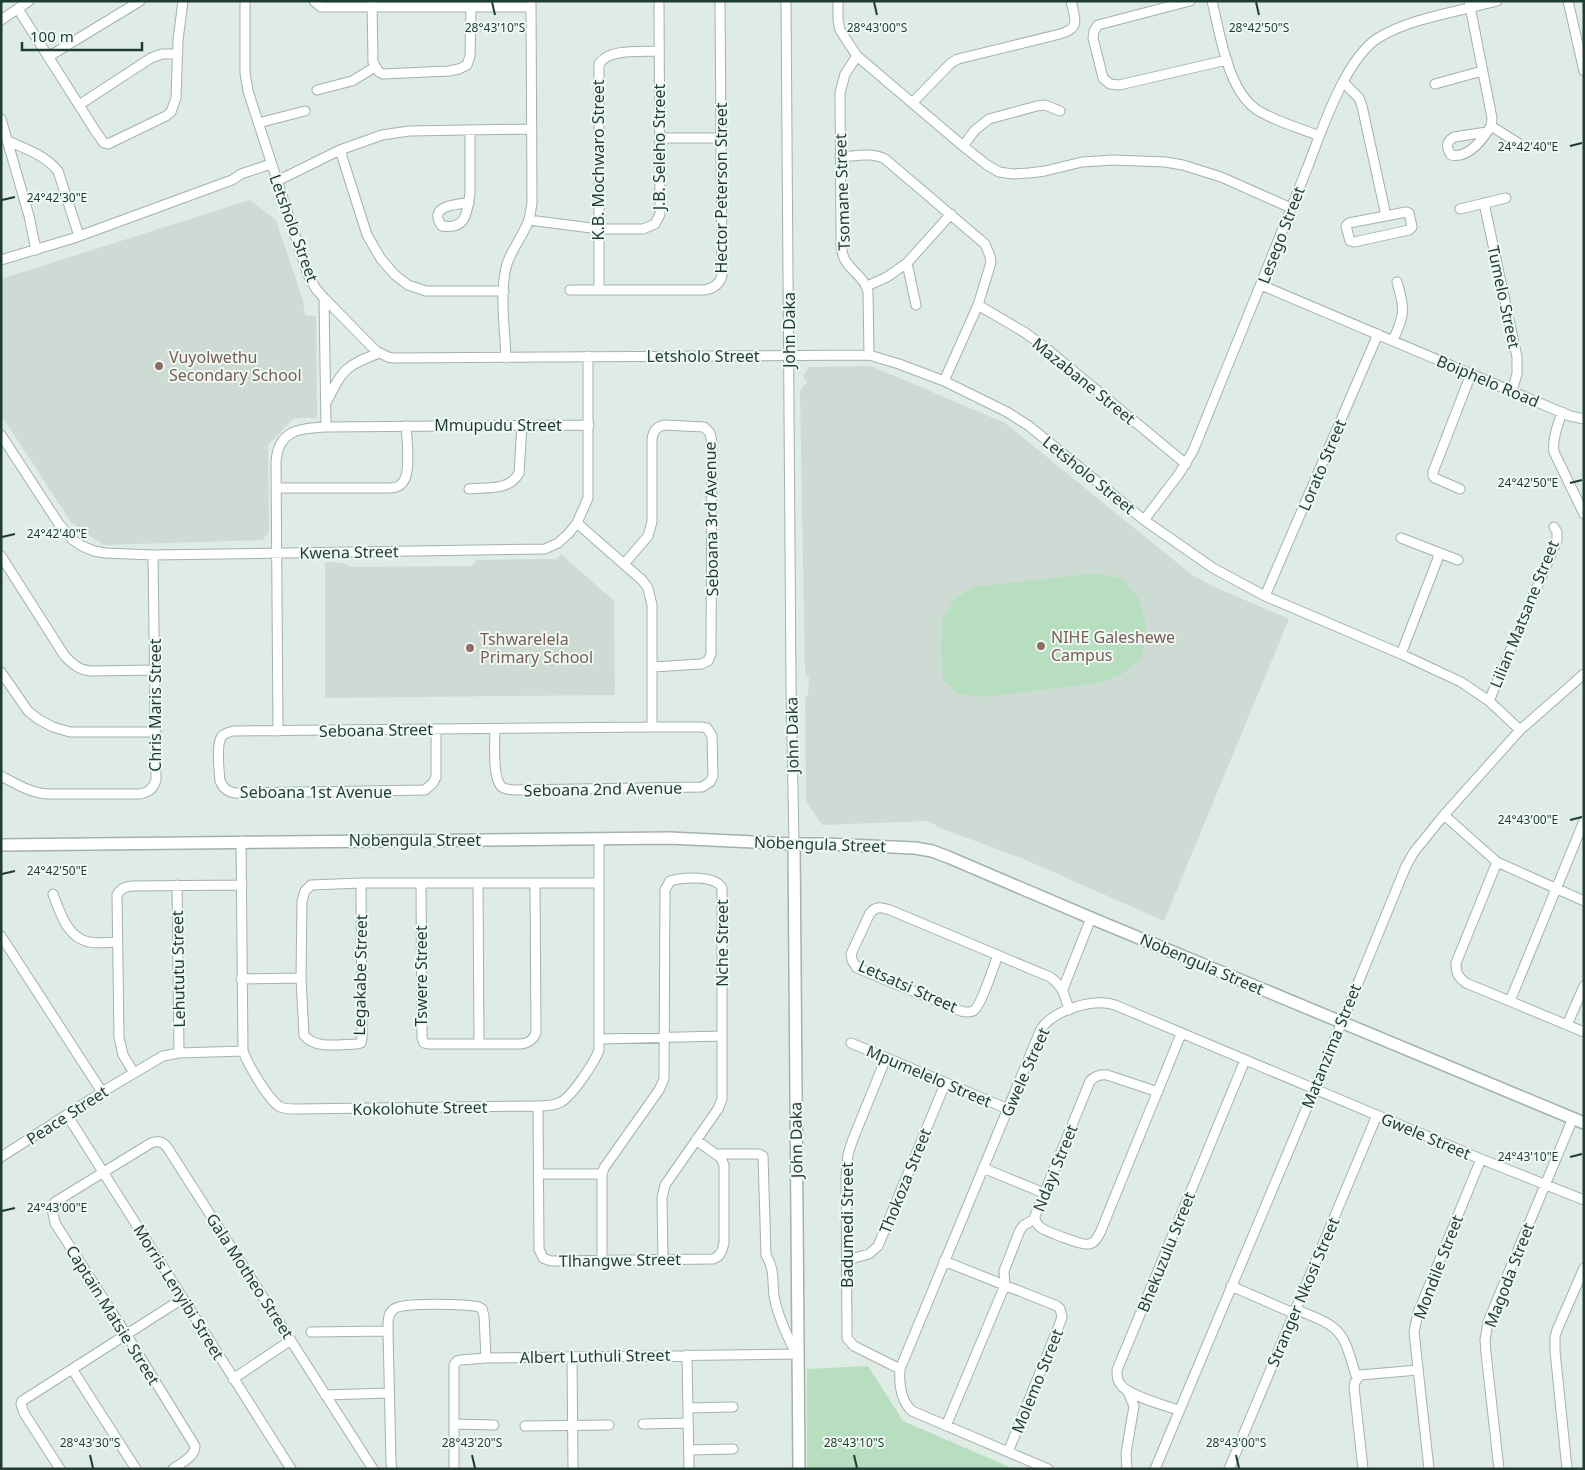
<svg xmlns="http://www.w3.org/2000/svg" width="1585" height="1470" font-family="'Noto Sans',sans-serif">
  <style>
    .built { fill: #cddbd4 }
    .green { fill: #b6debf }
    .lines { fill: none; stroke-linecap: round; stroke-linejoin: round }
    .minor-casing { stroke: #a2b3ac; stroke-width: 11 }
    .tertiary-casing { stroke: #a2b3ac; stroke-width: 14 }
    .minor { stroke: #fff; stroke-width: 9 }
    .tertiary { stroke: #fff; stroke-width: 11 }
    .ticks { fill: none; stroke: #1f3c33; stroke-width: 2 }
    .education-dot { fill: #8d6e63; stroke: #eff8f3; stroke-width: 2 }
    .labels { text-anchor: middle; stroke-width: 4; stroke-linejoin: round; paint-order: stroke }
    .street-label { font-size: 16px; fill: #1f3c33; stroke: #eff8f3 }
    .education-label { font-size: 16px; fill: #785e54; stroke: #eff8f3; text-anchor: start }
    .ticks-label { font-size: 12px; text-anchor: middle; fill: #1f3c33; stroke: #eff8f3; stroke-width: 4; stroke-linejoin: round; paint-order: stroke }
  </style>
  <rect width="100%" height="100%" fill="#dfebe5"/>
  <path class="built" d="M250,200L276,220L303,300L305,315L316,316L317,418H294L268,445L269,533L262,540L103,545L71,522L1,415V279Z
    M871,366L1005,423L1191,574L1212,586L1289,619L1164,921L1026,860L943,829L928,821L822,825L806,801L805,699L808,694L809,678L805,673L800,391L807,382L803,376L809,367Z
    M561,554L614,601L615,695L325,698V562L343,563L350,567L471,566L477,560L556,559Z"/>
  <path class="green" d="M1097,573L1124,579L1139,600L1145,620V643L1139,661L1120,675L1099,683L984,697L959,694L943,680L941,652L942,621L955,598L975,587Z
    M868,1366L903,1421L1014,1469H807V1369Z"/>
  <g class="lines">
    <g class="minor-casing">
      <path id="minor" d="M245,1V73L248,91L308,275L316,289L324,298L376,351L388,357L394,358L869,355L899,364L944,381L1007,412L1029,426L1144,520L1213,568L1265,596L1401,654L1461,682L1489,701L1520,730
        M314,1L321,7H531
        M372,1L373,62L379,72L383,74L449,71L459,69L467,65L470,56L471,7
        M786,1L791,683L794,844
        M838,1V20L840,30L857,56L963,146L987,165L999,172L1013,174L1029,173L1045,171L1082,162L1113,160L1165,162L1183,165L1221,177L1291,208
        M1190,1L1098,25L1094,31L1093,38L1103,78L1110,84L1119,85L1227,60
        M1212,1C1220,34 1228,93 1259,111C1277,122 1300,128 1319,136
        M1469,1L1492,118L1491,126L1518,143
        M1568,1L1584,71
        M18,9L96,132L104,143L108,144L166,116L171,112L176,98L178,40L183,1
        M1,20L29,1
        M857,56L845,74L840,93L841,236C841,244 841,253 845,260C852,272 865,278 868,292L869,355
        M48,57L140,1
        M1343,82L1359,98L1362,106L1386,216
        M1435,84L1482,71
        M317,90L352,81L375,67
        M912,103L951,63L958,59L1060,34C1081,28 1075,19 1071,1
        M79,105L151,58L162,54H178
        M1,119L29,216L36,250
        M258,123L305,111
        M1487,132L1454,137C1446,142 1446,147 1451,155C1469,159 1483,139 1491,126
        M660,138H721
        M8,141C26,149 45,155 58,171L79,236
        M963,146L975,130L989,119L1037,106L1045,105L1060,111
        M340,150L367,235L381,259L395,275L408,285L426,291H504
        M840,157C855,156 872,152 885,159L985,244L990,256L991,262L989,269L978,305L944,381
        M277,181L340,150L382,135L409,131L532,129
        M469,203C456,204 427,206 442,226C467,230 467,212 470,193V130
        M1484,203L1517,357V374L1512,391
        M1460,209L1506,198
        M1406,212L1409,213L1412,227L1409,230L1354,242L1350,241L1346,226L1349,223Z
        M529,220L599,229H643L655,224L660,214L659,1
        M1,260L74,238L232,180L241,174L271,164
        M907,263L916,305
        M1261,285L1570,416L1584,419
        M867,286L887,277L907,263L951,214
        M570,290H704C713,289 719,285 722,276L720,1
        M599,290V64C609,48 642,52 659,51
        M324,298L326,427
        M978,305L1024,332L1042,345L1186,464
        M1393,340C1405,315 1405,309 1397,282
        M506,358C505,330 499,290 507,264C512,249 522,237 528,222C530,216 531,210 532,203L531,1
        M327,401C343,369 345,366 379,353
        M1562,412C1558,425 1552,439 1554,452L1584,514
        M1,435L59,524L73,540L82,546L94,551L105,553L153,555L545,549L558,543L568,534L577,523L588,498V356
        M276,488H389C394,488 400,487 403,482C411,473 407,439 406,426
        M469,489C486,487 510,491 519,473L522,425
        M1460,489L1435,478L1433,476V472L1471,374
        M1144,520L1179,474L1193,451C1215,396 1238,341 1260,286C1276,246 1292,206 1308,166C1322,130 1345,59 1378,38C1410,18 1461,11 1497,1
        M577,523L642,580L648,588L652,605V727
        M1401,538L1458,560
        M1,556L64,655C72,664 79,670 91,671L156,670
        M624,564L648,536L652,522V440C653,431 656,427 664,425L704,427L710,433L712,443L711,654L708,661L701,664L653,667
        M1265,596L1378,334
        M1401,654L1440,553
        M1,672L28,711L38,719L53,727L70,732H156
        M1489,701L1557,540V532L1554,527
        M436,730V777L433,783L425,790L235,793C227,792 223,788 220,781C219,770 216,744 222,736C225,733 229,732 233,731L652,727H701L707,728L712,736L713,776L710,782L702,787L517,790C512,790 506,790 502,787C492,779 495,742 495,729
        M278,731L276,462C278,430 300,428 326,427L589,425
        M1,776C16,784 31,793 48,794H140C149,792 153,789 156,780L153,555
        M1444,815L1497,862L1584,901
        M241,841L243,1051C248,1065 268,1099 280,1107C285,1109 291,1109 296,1109L538,1106C545,1106 554,1106 561,1102C572,1096 595,1062 599,1050V838
        M1497,862L1456,963C1456,973 1458,977 1466,983L1584,1032
        M361,883L362,1039L361,1043L357,1044C341,1044 315,1050 304,1035L301,978L302,901L305,891L311,885L361,883H598
        M421,883L422,1038L424,1043L428,1044H521C529,1043 533,1040 536,1033L535,883
        M478,883L479,1043
        M177,885L179,1053
        M53,894C60,912 67,938 89,942C98,944 108,942 117,942
        M1,936L102,1092
        M998,955C994,965 981,1007 973,1011C969,1013 966,1012 961,1011L857,968L852,960L851,954L870,913C876,906 881,907 890,910L1050,977C1063,986 1065,996 1069,1010
        M241,979L301,978
        M1063,989L1091,918
        M1510,1001L1584,821
        M1567,1025L1584,986
        M600,1039L722,1036
        M851,1043L1008,1109
        M886,1058L853,1139L848,1154L846,1176L847,1332V1338L854,1346L900,1369
        M134,1073L123,1055L119,1037L117,895C121,888 125,887 132,886L242,885
        M1158,1092L1107,1075C1100,1074 1095,1076 1090,1081L1035,1216C1035,1221 1036,1223 1040,1227C1045,1231 1083,1246 1089,1244C1095,1243 1097,1238 1100,1233L1181,1034
        M538,1106L539,1249L543,1258L551,1261L713,1259C721,1256 722,1251 724,1243V1165L721,1158L696,1140
        M67,1115L291,1469
        M716,1154H759L763,1156L766,1255C775,1270 772,1280 774,1296C778,1317 787,1335 796,1354
        M1,1157L102,1092L163,1056L179,1053L243,1051
        M983,1168L1044,1193
        M539,1174H602
        M602,1260V1174L604,1168L659,1090L664,1079L665,890L670,881C683,877 715,875 722,888V1099L718,1109L665,1185L662,1198L663,1260
        M847,1260L869,1254L878,1246L945,1084
        M944,1261L1057,1306L1060,1309L1062,1317L1060,1323L1008,1452
        M1231,1286L1293,1313
        M1295,1309C1308,1315 1324,1319 1334,1328C1348,1339 1351,1363 1357,1378
        M311,1332L388,1331
        M687,1355L689,1469
        M572,1356L573,1469
        M72,1369L136,1469
        M233,1379L291,1340
        M325,1395L389,1393
        M688,1408L733,1407
        M1178,1410C1164,1405 1129,1396 1121,1385C1117,1380 1117,1376 1117,1370L1245,1060
        M454,1424L494,1425
        M643,1424L688,1423
        M525,1426L609,1425
        M946,1426L1005,1285L1004,1271L1020,1230L1024,1225L1035,1219
        M689,1450L733,1449
        M60,1469L24,1413L21,1404L22,1401L182,1299
        M173,1469C181,1463 195,1457 195,1446L126,1334L55,1223L52,1208L55,1202L151,1143C158,1141 162,1141 167,1147L373,1469
        M392,1469L391,1462L388,1331C388,1323 387,1314 394,1309C401,1302 468,1304 479,1307L482,1309L484,1316L486,1358
        M454,1469V1365L457,1361L460,1360L486,1358L798,1354
        M1048,1469L912,1411C901,1401 899,1383 900,1369L1041,1029C1054,1010 1093,998 1115,1005L1481,1159L1584,1200
        M1127,1469L1126,1453L1134,1406L1128,1392
        M1155,1469L1315,1088L1406,866L1414,852L1444,815L1520,730L1584,674
        M1229,1469L1377,1115
        M1363,1469L1354,1387L1355,1382L1360,1375L1418,1370
        M1429,1469L1414,1332L1418,1313L1481,1159
        M1499,1469L1486,1353L1485,1340L1488,1322L1573,1118
        M1567,1469L1555,1351V1337L1557,1330L1584,1268"/>
    </g>
    <g class="tertiary-casing">
      <path id="tertiary" d="M794,844L799,1469
        M1,845L669,838L794,844H824L915,848L932,851L948,857L1091,918L1584,1123"/>
    </g>
    <use href="#minor" class="minor"/>
    <use href="#tertiary" class="tertiary"/>
  </g>
  <path class="ticks" d="M492,2L495,15M874,2L877,15M1256,2L1259,15M1570,146L1582,143M2,200L15,197M1570,483L1582,480M2,537L15,534M1570,820L1582,817M2,874L15,871M1570,1157L1582,1154M2,1211L15,1208M90,1455L93,1468M472,1455L475,1468M854,1455L857,1468M1236,1455L1239,1468"/>
  <g class="education-dot">
    <circle cx="159" cy="366" r="5"/>
    <circle cx="1041" cy="646" r="5"/>
    <circle cx="470" cy="648" r="5"/>
  </g>
  <g class="labels">
    <g class="street-label">
      <text transform="translate(659 147) rotate(-90)" y="6">J.B. Seleho Street</text>
      <text transform="translate(598 160) rotate(-90)" y="6">K.B. Mochwaro Street</text>
      <text transform="translate(721 188) rotate(-90)" y="6">Hector Peterson Street</text>
      <text transform="translate(842 192) rotate(-92)" y="6">Tsomane Street</text>
      <text transform="translate(294 228) rotate(70)" y="6">Letsholo Street</text>
      <text transform="translate(1281 235) rotate(-69)" y="6">Lesego Street</text>
      <text transform="translate(1504 297) rotate(78)" y="6">Tumelo Street</text>
      <text transform="translate(789 330) rotate(-90)" y="6">John Daka</text>
      <text x="703" y="362">Letsholo Street</text>
      <text transform="translate(1084 381) rotate(39)" y="6">Mazabane Street</text>
      <text transform="translate(1488 381) rotate(23)" y="6">Boiphelo Road</text>
      <text x="498" y="431">Mmupudu Street</text>
      <text transform="translate(1322 465) rotate(-67)" y="6">Lorato Street</text>
      <text transform="translate(1089 475) rotate(39)" y="6">Letsholo Street</text>
      <text transform="translate(711 519) rotate(-91)" y="6">Seboana 3rd Avenue</text>
      <text transform="translate(349 552) rotate(-1)" y="6">Kwena Street</text>
      <text transform="translate(1524 614) rotate(-68)" y="6">Lilian Matsane Street</text>
      <text transform="translate(155 705) rotate(-90)" y="6">Chris Maris Street</text>
      <text transform="translate(376 730) rotate(-1)" y="6">Seboana Street</text>
      <text transform="translate(792 735) rotate(-91)" y="6">John Daka</text>
      <text transform="translate(603 789) rotate(-1)" y="6">Seboana 2nd Avenue</text>
      <text x="316" y="798">Seboana 1st Avenue</text>
      <text x="415" y="846">Nobengula Street</text>
      <text transform="translate(820 844) rotate(2)" y="6">Nobengula Street</text>
      <text transform="translate(722 943) rotate(-90)" y="6">Nche Street</text>
      <text transform="translate(1202 964) rotate(23)" y="6">Nobengula Street</text>
      <text transform="translate(178 969) rotate(-91)" y="6">Lehututu Street</text>
      <text transform="translate(360 975) rotate(-89)" y="6">Legakabe Street</text>
      <text transform="translate(421 976) rotate(-90)" y="6">Tswere Street</text>
      <text transform="translate(908 986) rotate(24)" y="6">Letsatsi Street</text>
      <text transform="translate(1331 1046) rotate(-68)" y="6">Matanzima Street</text>
      <text transform="translate(1025 1072) rotate(-66)" y="6">Gwele Street</text>
      <text transform="translate(929 1076) rotate(23)" y="6">Mpumelelo Street</text>
      <text transform="translate(420 1108) rotate(-1)" y="6">Kokolohute Street</text>
      <text transform="translate(67 1115) rotate(-33)" y="6">Peace Street</text>
      <text transform="translate(1426 1136) rotate(23)" y="6">Gwele Street</text>
      <text transform="translate(796 1140) rotate(-91)" y="6">John Daka</text>
      <text transform="translate(1055 1168) rotate(-68)" y="6">Ndayi Street</text>
      <text transform="translate(905 1181) rotate(-68)" y="6">Thokoza Street</text>
      <text transform="translate(847 1225) rotate(-90)" y="6">Badumedi Street</text>
      <text transform="translate(1166 1252) rotate(-68)" y="6">Bhekuzulu Street</text>
      <text transform="translate(620 1260) rotate(-1)" y="6">Tlhangwe Street</text>
      <text transform="translate(1438 1267) rotate(-69)" y="6">Mondile Street</text>
      <text transform="translate(1509 1275) rotate(-69)" y="6">Magoda Street</text>
      <text transform="translate(250 1276) rotate(57)" y="6">Gala Motheo Street</text>
      <text transform="translate(179 1292) rotate(58)" y="6">Morris Lenyibi Street</text>
      <text transform="translate(1303 1292) rotate(-67)" y="6">Stranger Nkosi Street</text>
      <text transform="translate(113 1315) rotate(58)" y="6">Captain Matsie Street</text>
      <text transform="translate(595 1356) rotate(-1)" y="6">Albert Luthuli Street</text>
      <text transform="translate(1037 1381) rotate(-68)" y="6">Molemo Street</text>
    </g>
    <g class="education-label">
      <text x="169" y="363">Vuyolwethu<tspan x="169" dy="18">Secondary School</tspan></text>
      <text x="1051" y="643">NIHE Galeshewe<tspan x="1051" dy="18">Campus</tspan></text>
      <text x="480" y="645">Tshwarelela<tspan x="480" dy="18">Primary School</tspan></text>
    </g>
  </g>
  <g class="ticks-label">
    <text x="495" y="32">28°43'10"S</text>
    <text x="877" y="32">28°43'00"S</text>
    <text x="1259" y="32">28°42'50"S</text>
    <text x="1528" y="151">24°42'40"E</text>
    <text x="57" y="202">24°42'30"E</text>
    <text x="1528" y="487">24°42'50"E</text>
    <text x="57" y="538">24°42'40"E</text>
    <text x="1528" y="824">24°43'00"E</text>
    <text x="57" y="875">24°42'50"E</text>
    <text x="1528" y="1161">24°43'10"E</text>
    <text x="57" y="1212">24°43'00"E</text>
    <text x="90" y="1447">28°43'30"S</text>
    <text x="472" y="1447">28°43'20"S</text>
    <text x="854" y="1447">28°43'10"S</text>
    <text x="1236" y="1447">28°43'00"S</text>
  </g>
  <rect width="1585" height="1470" fill="none" stroke="#1f3c33" stroke-width="5"/>
  <path d="M22 42v8h120v-8" fill="none" stroke="#1f3c33" stroke-width="2.5"/>
  <text x="30" y="42" font-size="15" fill="#1f3c33" stroke="#eff8f3" stroke-width="4" paint-order="stroke">100 m</text>
</svg>
